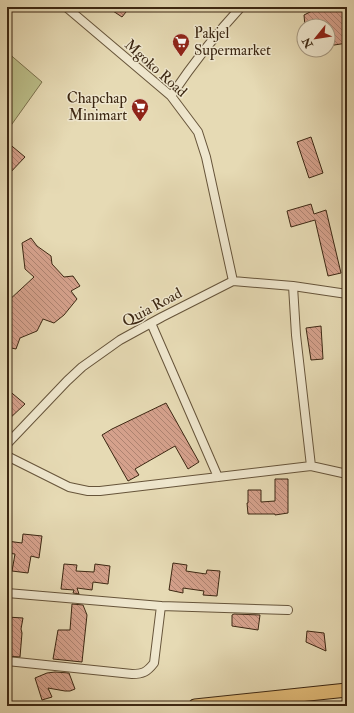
<svg xmlns="http://www.w3.org/2000/svg" width="354" height="713" font-family="'IM FELL Double Pica',serif">
  <style>
    .grass { fill: #bbbe89; stroke: #7c724e }
    .building { fill: url(#building-back-hatch); stroke: #3c2712 }
    .lines { fill: none; stroke-linecap: round; stroke-linejoin: round }
    .minor-casing { stroke: #66543a; stroke-width: 10 }
    .trunk-casing { stroke: #3c2712; stroke-width: 15 }
    .minor { stroke: #efe7ce; stroke-width: 8 }
    .trunk { stroke: #e3bd7a; stroke-width: 13 }
    .labels { text-anchor: middle; stroke-width: 3; stroke-linejoin: round; paint-order: stroke }
    .poi-label { font-size: 15px; fill: #3c2712; stroke: #efe7ce; text-anchor: start }
    .street-label { font-size: 15px; fill: #3c2712; stroke: #efe7ce }
  </style>
  <defs>
    <pattern id="building-back-hatch" width="6" height="6" patternUnits="userSpaceOnUse"><rect width="6" height="6" fill="#d5a18c"/><path d="M-1 5l2 2M0 0l6 6M5-1l2 2" fill="none" stroke="#ae8371"/></pattern>
  </defs>
  <rect width="100%" height="100%" fill="#e6dab4"/>
  <filter id="stains"><feTurbulence type="fractalNoise" baseFrequency=".005" numOctaves="4"/><feColorMatrix values="0 0 0 0 .2 0 0 0 0 .09 0 0 0 0 .02 0 0 0 .5 -.17"/></filter>
  <radialGradient id="worn" r=".72"><stop offset=".6" stop-color="#630" stop-opacity="0"/><stop offset="1" stop-color="#630" stop-opacity=".3"/></radialGradient>
  <path class="grass" d="M7,52L42,82L7,131Z"/>
  <path class="building" d="M107,7H130L122,17Z
    M320,7H347V43L328,46V26H305L304,15Z
    M311,137L323,173L309,178L297,142Z
    M7,142L25,157L7,176Z
    M311,204L314,214L326,210L341,273L328,276L315,220L291,227L287,211Z
    M31,238L37,246L51,256L52,264L64,277L73,276L80,286L71,291L77,299L64,315L54,323L43,319L37,331L20,338L16,349L7,347V302L34,277L25,269L22,243Z
    M321,326L323,359L311,360L306,328Z
    M7,389L25,404L7,421Z
    M166,403L199,462L188,469L175,446L135,469L139,475L128,481L102,435L112,429Z
    M275,479H288V513L275,515V514H248L247,503H248V490H261V502L275,501Z
    M23,534L42,536L39,558L31,556L28,573L12,571L15,554L7,553V541L22,543Z
    M173,563L187,565L186,571L206,574L207,570L220,571L217,596L203,595L204,591L183,588V593L169,590Z
    M64,564L77,565L76,571L94,572L95,564L110,566L108,584L93,582L92,590L77,588L79,594L73,593L74,590L61,589Z
    M72,604L83,605L87,615L82,662L53,659L58,630H70Z
    M234,614L260,615L258,630L232,626V615Z
    M7,617L23,618L21,629L22,633L20,657L7,656Z
    M307,631L324,633L326,651L306,642Z
    M55,672L69,673L75,689L70,691H65L48,688L52,697L42,700L35,678L47,673Z"/>
  <g class="lines">
    <g class="minor-casing">
      <path id="minor" d="M66,7L171,96L198,132L206,157L233,281
        M171,96C192,65 215,35 241,7
        M151,323L218,477
        M7,444L67,381L82,367L120,340L162,317L233,281L293,286L347,294
        M7,456L69,487L88,491H100L311,466L296,335L293,286
        M311,466L347,474
        M7,593L161,606L288,610
        M7,661L132,674C143,674 147,672 154,663L161,606"/>
    </g>
    <g class="trunk-casing">
      <path id="trunk" d="M195,706L347,690"/>
    </g>
    <use href="#minor" class="minor"/>
    <use href="#trunk" class="trunk"/>
  </g>
  <defs>
    <g id="supermarket-pin" transform="scale(0.9)"><path d="M0 17L-7.5 6A9.5 9.5 0 1 1 7.5 6Z" fill="#8f2418" stroke="#efe7ce"/><path d="M-6-5.5h2.5l.6 2H6L4.5 2H-2.5L-4.4-4H-6ZM-1.5 3.2a1.3 1.3 0 1 0 .1 0ZM3 3.2a1.3 1.3 0 1 0 .1 0Z" fill="#fff"/></g>
  </defs>
  <g fill-rule="evenodd">
    <use href="#supermarket-pin" x="181" y="42"/>
    <use href="#supermarket-pin" x="140" y="107"/>
  </g>
  <g class="labels">
    <g class="poi-label">
      <text x="194" y="38">Pakjel<tspan x="194" dy="17">Supermarket</tspan></text>
      <text x="127" y="103" text-anchor="end">Chapchap<tspan x="127" dy="17">Minimart</tspan></text>
    </g>
    <g class="street-label">
      <text transform="translate(156 68) rotate(42)" y="5">Mgoko Road</text>
      <text transform="translate(152 307) rotate(-28)" y="5">Quia Road</text>
    </g>
  </g>
  <rect width="354" height="713" fill="none" stroke="#e6dab4" stroke-width="24"/>
  <rect x="8" y="8" width="338" height="697" fill="none" stroke="#3c2712" stroke-width="2"/>
  <rect x="12" y="12" width="330" height="689" fill="none" stroke="#3c2712"/>
  <g transform="translate(316 38) rotate(240)"><circle r="19" fill="#efe7ce" stroke="#a79a83"/>
  <path d="M0-3L7 15L0 10L-7 15Z" fill="#8f2418"/>
  <text y="-6" font-size="11" font-weight="bold" text-anchor="middle" fill="#3c2712">N</text>
  </g>
  <rect width="100%" height="100%" filter="url(#stains)"/>
  <rect width="100%" height="100%" fill="url(#worn)"/>
</svg>
